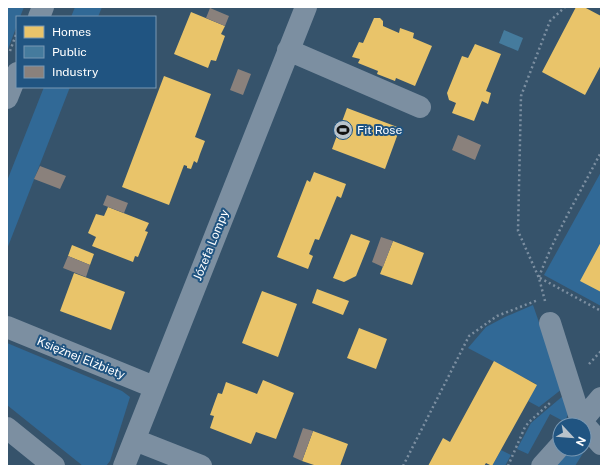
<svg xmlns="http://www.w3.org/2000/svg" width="608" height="473" font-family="'Public Sans',sans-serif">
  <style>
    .green { fill: #316996 }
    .homes { fill: #e9c46a }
    .public { fill: #457b9d }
    .industry { fill: #8a817c }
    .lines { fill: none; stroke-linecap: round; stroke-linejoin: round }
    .path { stroke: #7c8fa1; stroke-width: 2.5; stroke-dasharray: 2 3; stroke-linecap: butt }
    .minor { stroke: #7c8fa1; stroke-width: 22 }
    .labels { text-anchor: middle; stroke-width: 4; stroke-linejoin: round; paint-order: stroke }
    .poi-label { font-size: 12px; fill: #fff; stroke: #205481; text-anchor: start }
    .street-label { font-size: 12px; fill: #fff; stroke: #205481 }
  </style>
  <rect width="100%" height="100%" fill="#36536b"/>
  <path class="green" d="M7,7H24L20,17H17V25L7,52Z
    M75,7H102L98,17H71Z
    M44,87H70L7,249V181Z
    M601,172V306L544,275Z
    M533,305L562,389L539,407L528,401L536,384L468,348L486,327L505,317Z
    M7,343L122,391L130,397L110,461L106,466H83L7,405Z
    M564,395L568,414L565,422L550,414L528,454L517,449L531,423Z
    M568,449L585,450L575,466H553Z
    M501,450L511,455L505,466H492Z"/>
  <path class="homes" d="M576,7H584L601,16V65L585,95L542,72Z
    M191,12L225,26L221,34L225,36L216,61L211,60L208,68L174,54Z
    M374,18H380L383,21V26L399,33L400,28L414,33L413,38L432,46L415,86L396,78L395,81L377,74L378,71L358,63L360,59L352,57L359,42L363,43Z
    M475,44L501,54L486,91L491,93L488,104L482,101L474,121L452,113L456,103L449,100L447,93L462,56L468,58Z
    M164,76L211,94L195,137L205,141L200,154L197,163L194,161L191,169L187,168V166L184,165L169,205L122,187Z
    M347,108L400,128L385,169L332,149Z
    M314,172L346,184L341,198L337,196L319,240L315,239L309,254L313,256L308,269L277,257L307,180L310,182Z
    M108,207L149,223L145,231L148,232L138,257L135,256L133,262L92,246L96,237L88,233L96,214L104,216Z
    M351,234L370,241L356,276L344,282L333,278Z
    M393,241L424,253L412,285L380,274Z
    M601,242V292L580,281Z
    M72,245L94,254L90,265L68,256Z
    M74,273L125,292L111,330L60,311Z
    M317,289L349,301L343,315L312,303Z
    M262,291L297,304L278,357L242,343Z
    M359,328L387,339L376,369L347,358Z
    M494,361L537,385L492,466L486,463L484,466H428L443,438L450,442Z
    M263,380L294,393L276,439L256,432L251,444L210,428L214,416L210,415L218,393L222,394L226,382L257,394Z
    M313,431L348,444L340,466H317L302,461Z"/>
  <path class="public" d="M504,30L523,38L518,51L499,43Z"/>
  <path class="industry" d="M210,8L229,16L225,26L206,18Z
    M238,69L251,74L243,95L230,90Z
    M458,135L481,145L475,160L452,150Z
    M40,166L66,176L60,189L34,179Z
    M107,195L128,203L124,213L103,205Z
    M381,237L393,241L383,267L372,262Z
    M68,256L90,265L86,277L63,268Z
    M303,428L313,431L302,461L293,457Z"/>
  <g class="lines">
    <path class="path" d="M10,51L17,32
      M539,277C555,234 580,193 601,152
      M540,278L601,311
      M545,301L539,278L518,231L521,96L550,21L565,7
      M589,364L601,351
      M403,466L469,336L497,316L538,300
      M508,466L525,427L529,422L550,403"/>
    <path class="minor" d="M39,17L43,7
      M288,50L420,107
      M7,98L17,73
      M550,323L581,421L601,444
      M7,327L154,387
      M578,425L601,398
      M7,428L54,466
      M135,440L201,466
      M124,466L306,7
      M542,466L560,446"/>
  </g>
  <defs>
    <g id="stadium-disc" transform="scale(1)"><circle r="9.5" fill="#b9c3cb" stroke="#205481"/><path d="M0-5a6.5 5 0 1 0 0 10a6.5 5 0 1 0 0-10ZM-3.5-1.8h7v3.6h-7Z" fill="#111"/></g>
  </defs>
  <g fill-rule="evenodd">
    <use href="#stadium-disc" x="343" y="130"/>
  </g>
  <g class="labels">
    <g class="poi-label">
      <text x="357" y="134">Fit Rose</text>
    </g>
    <g class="street-label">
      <text transform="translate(211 245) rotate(-68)" y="4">Józefa Lompy</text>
      <text transform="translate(81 358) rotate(22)" y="4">Księżnej Elżbiety</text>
    </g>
  </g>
  <rect width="608" height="473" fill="none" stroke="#ffffff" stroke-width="16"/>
  <rect x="16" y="16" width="140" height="72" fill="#205481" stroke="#7998b3"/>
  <rect x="24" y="26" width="20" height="12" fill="#e9c46a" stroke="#7998b3"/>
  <text x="52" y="36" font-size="12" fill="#ffffff">Homes</text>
  <rect x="24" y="46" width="20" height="12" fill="#457b9d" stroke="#7998b3"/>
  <text x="52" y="56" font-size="12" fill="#ffffff">Public</text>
  <rect x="24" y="66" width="20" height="12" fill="#8a817c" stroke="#7998b3"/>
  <text x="52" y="76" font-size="12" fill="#ffffff">Industry</text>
  <g transform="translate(572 437) rotate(116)"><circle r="19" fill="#205481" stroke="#7998b3"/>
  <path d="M0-3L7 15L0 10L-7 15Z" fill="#b9c3cb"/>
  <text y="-6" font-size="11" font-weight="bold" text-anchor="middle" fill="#ffffff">N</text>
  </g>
</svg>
